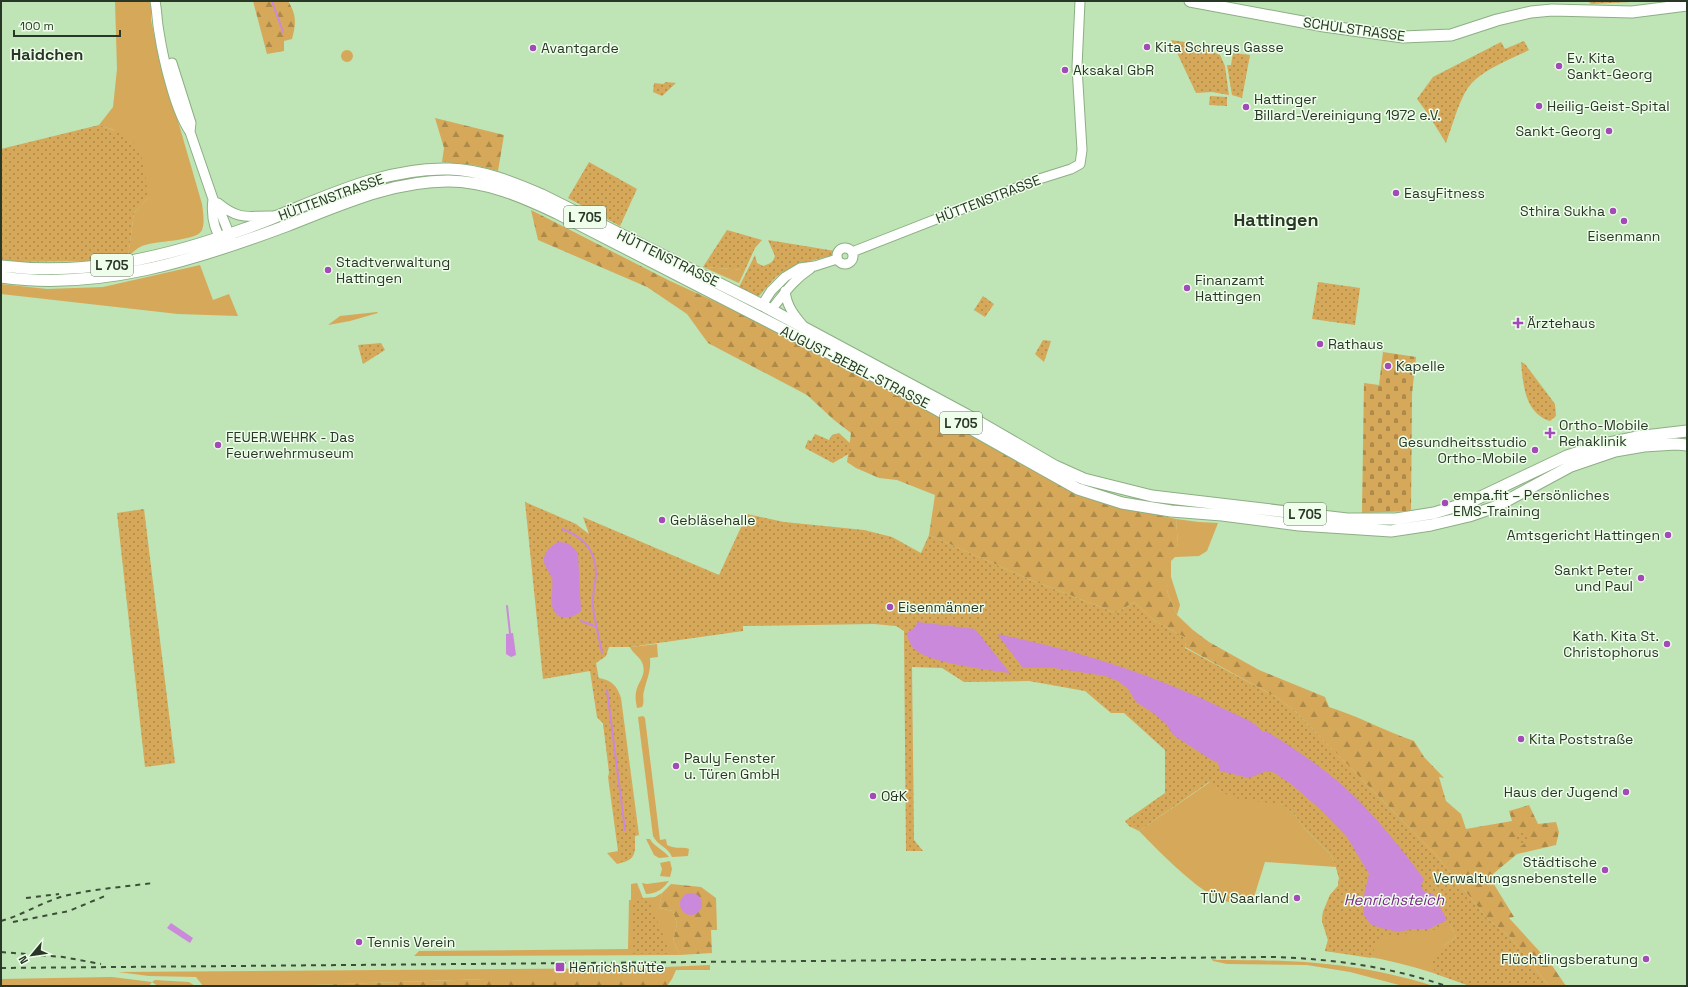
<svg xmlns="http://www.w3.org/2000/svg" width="1688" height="987" font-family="'Space Grotesk',sans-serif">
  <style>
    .grass { fill: #d6a859 }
    .forest { fill: url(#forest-firs) }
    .cemetery { fill: url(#cemetery-stones) }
    .park { fill: url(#park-dots) }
    .water { fill: #ca89db }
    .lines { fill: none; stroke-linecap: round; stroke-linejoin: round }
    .stream { stroke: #ca89db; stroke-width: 2 }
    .minor-casing { stroke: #8caf83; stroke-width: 11 }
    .major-casing { stroke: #8caf83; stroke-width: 13 }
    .minor { stroke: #fff; stroke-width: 9 }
    .major { stroke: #fff; stroke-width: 11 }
    .rail { stroke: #3c4e38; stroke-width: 2; stroke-dasharray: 5 5; stroke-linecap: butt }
    .poi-dot { fill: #a24ab7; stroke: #effeeb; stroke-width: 1.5 }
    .labels { text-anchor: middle; stroke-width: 3; stroke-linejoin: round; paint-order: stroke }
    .shield { fill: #effeeb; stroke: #647361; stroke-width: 1 }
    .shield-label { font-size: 13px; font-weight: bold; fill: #293826 }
    .street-label { font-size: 14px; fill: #293826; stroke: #effeeb }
    .poi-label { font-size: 14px; fill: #293826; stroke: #effeeb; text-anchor: start }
    .water-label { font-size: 15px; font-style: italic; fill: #762888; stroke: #effeeb }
    .quarter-label { font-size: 16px; font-weight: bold; fill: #293826; stroke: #effeeb }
    .district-label { font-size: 18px; font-weight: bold; fill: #293826; stroke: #effeeb }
  </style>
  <defs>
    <pattern id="forest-firs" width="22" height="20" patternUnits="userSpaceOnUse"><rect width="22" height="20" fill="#d6a859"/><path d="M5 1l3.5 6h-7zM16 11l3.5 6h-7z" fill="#ae8a49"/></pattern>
    <pattern id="cemetery-stones" width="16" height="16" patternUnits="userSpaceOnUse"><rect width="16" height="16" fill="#d6a859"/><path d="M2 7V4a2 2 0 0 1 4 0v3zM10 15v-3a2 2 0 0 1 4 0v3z" fill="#ae8a49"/></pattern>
    <pattern id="park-dots" width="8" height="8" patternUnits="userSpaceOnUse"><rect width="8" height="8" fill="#d6a859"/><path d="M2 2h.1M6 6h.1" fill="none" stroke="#ae8a49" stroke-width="1.8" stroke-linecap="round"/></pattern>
  </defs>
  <rect width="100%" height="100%" fill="#bfe4b6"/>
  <path class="grass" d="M115,1H151V20L158,52L202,204C203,212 205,222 202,230C197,242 153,240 140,247C136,249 131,254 128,257L134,213L148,198L114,130L99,125L113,107L117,69Z
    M341 56a6 6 0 1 1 12 0a6 6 0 1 1-12 0Z
    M200,265L213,300L229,294L238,316L178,314L1,294V284L47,289L103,287Z
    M703,267L745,270L739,283Z
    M377,312L378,313L350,321L328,325L340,316Z
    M1176,519L1199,522L1218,523L1207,551L1199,556L1175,557L1171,561V577L1180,605L1177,615L1168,594L1162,561L1178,544Z
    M657,644L658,657L650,658C651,672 647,678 644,691C642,697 645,702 642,707L637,708C636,703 635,697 636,692C638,682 646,676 643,665C641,657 633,654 630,647Z
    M599,678C611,680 617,685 621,698L639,835L635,836C635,854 637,859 617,864L607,853L618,851L608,777L610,769L603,723L597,717Z
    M643,716L645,718L660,840L666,839L667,845C677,850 682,846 689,849L688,856L672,857C668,847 657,845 653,836L638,717Z
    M1249,778L1450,924L1456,937L1442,947L1470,986C1424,968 1375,955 1325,951L1328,940L1322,921L1323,912L1330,895L1338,886L1339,878L1336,867L1265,862L1254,897C1246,898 1238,903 1230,902C1205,900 1157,849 1139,831L1210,782L1222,792L1284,805L1295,815L1305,829L1331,855L1336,867L1355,860Z
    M646,839H650C654,847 663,849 669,857L659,858L654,855Z
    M670,861L672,869L670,877L660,876L662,869L660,863Z
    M669,881C663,889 656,894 646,894L642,883L647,884Z
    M637,883L643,898L655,897L662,893L659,908L673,911L677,924L673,941L680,955L414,956L419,951L628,949L629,900H631V884Z
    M1212,959L1217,960C1294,960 1358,962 1433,986H1403L1350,972L1307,965L1227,964L1213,961Z
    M710,965V970H676L672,979H486L283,986H203L196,977L149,976L118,972L643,968Z
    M112,977L152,982L155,980L189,982L195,986H158L152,982L149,986H1V979Z"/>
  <path class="forest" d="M253,1H288C297,16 296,23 292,39L284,41V51L267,54Z
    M435,118L504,135L498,171L474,165L442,162L444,148Z
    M531,210L670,281L743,314L1111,504L1176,519L1178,544L1163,561L1168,594L1177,615L1193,630L1209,642L1259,670L1325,697L1329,707C1358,716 1385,731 1414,741L1424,757L1444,778L1439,777L1446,801L1461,814L1466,829L1512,821L1509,811L1529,805L1538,824L1556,822L1559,832L1556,845L1517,854L1493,874L1495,886L1514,917L1509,918L1551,964L1566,986H1549L1511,938L1487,918L1436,855L1295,711L1276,697L1185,647L1186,638L1155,621L1134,602L1116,613L1031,580L929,535L935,495L897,480L879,478L856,468L847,462L851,433L834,420L807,395L708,343L687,314L647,287L538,240Z
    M671,884L701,887L716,898L717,930H711L712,953L680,955L673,941L677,924L673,911L659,908L662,893Z
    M486,979H672L667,986H283Z"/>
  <path class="cemetery" d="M1383,352L1416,357L1412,394L1411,511L1362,513L1364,383L1379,385Z"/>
  <path class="park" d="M1588,1H1651L1591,4Z
    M1171,40L1191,43L1220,55L1225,66L1229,95L1212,92L1196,93Z
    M1524,41L1529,50C1511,59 1484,69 1471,84C1460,96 1452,127 1446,143L1428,114L1417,99L1433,77L1501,42L1505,49Z
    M1233,53L1250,55L1242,98L1232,95L1227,65H1231Z
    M666,82L676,83L662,96L653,92L654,83L663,84Z
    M1210,96L1227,97V106L1209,105Z
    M99,125C109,128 129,136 135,144C145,157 146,182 148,198L134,213L128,257L103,261L1,262V149Z
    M589,162L637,189L620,226L568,198Z
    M727,230L762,240L755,248L745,270L703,267Z
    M768,240L835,251L834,255C817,259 788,266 775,278C769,284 764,291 758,297L738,289L755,255L757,263L763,266C769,264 773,263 775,256Z
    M1318,282L1360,288L1355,325L1312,319Z
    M983,296L994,304L985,317L974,310Z
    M1043,340L1051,341L1044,362L1035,354Z
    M381,343L385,350L363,364L358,345Z
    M1521,362L1525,364L1555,404L1556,416L1550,421C1525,413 1523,385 1521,362Z
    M839,433L852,445V452L833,463L805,448L808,440L811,441L815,434L829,440L832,435Z
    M525,502L576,524L589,534L583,517L719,575L747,514L784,522L864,530L892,537L921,553L929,535L1031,580L1116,613L1134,602L1155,621L1186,638L1185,648L1276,697L1295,711L1436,855L1487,918L1511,938L1549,986H1470L1436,974L1431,963L1442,947L1456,937L1450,924L1425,933L1416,931L1398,936L1386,935L1377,941L1371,958L1325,951L1328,940L1322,921L1323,912L1330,895L1338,886L1339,878L1336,867L1331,855L1305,829L1295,815L1284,805L1234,798L1222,792L1209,782L1139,831L1129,826L1125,821L1165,793V750L1124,713H1111L1085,691L1029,681L964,682L942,668L912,667L914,840L923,851H906L904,631L896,626L874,624L743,626V631L630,647H609L606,656L596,663L599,680C613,681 617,692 620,704L636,835L634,838C636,850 635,862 620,862L603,723L597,717L590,671L543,679Z
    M144,509L175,763L145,767L117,513Z
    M1522,832L1529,840L1520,847L1514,839Z
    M648,898L670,952L671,954H632L631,899Z"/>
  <path class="water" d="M558,542C567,542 572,545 578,553L581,611C575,617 566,619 558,616C547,606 554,591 552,579C550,571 543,567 544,558C545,551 552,545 558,542Z
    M918,622L975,629L1010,673C990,670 931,663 917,651C911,647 908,640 907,633L914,628Z
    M513,633L516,655L511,657L506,654V634Z
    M997,634C1075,650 1149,673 1222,708C1235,715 1254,720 1263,732L1266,731C1298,751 1330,772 1357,799C1382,824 1403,851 1424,879L1421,885L1423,890L1429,894H1433L1447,920L1429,929H1414L1398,932L1381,928L1370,924L1364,915L1363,907V899L1369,874L1347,837L1321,810L1291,784L1273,772H1264L1249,778L1220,771L1218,763L1210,759L1173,735L1167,725L1156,715L1136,702L1128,689L1118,681L1105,676L1054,668H1023Z
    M680 904a11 11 0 1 1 22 0a11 11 0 1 1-22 0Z
    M171,923L193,938L190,943L167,928Z"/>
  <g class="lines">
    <path class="stream" d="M272,1L283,32
      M562,529C584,537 596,550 596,575C595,586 592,596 593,607C595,622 599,637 602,653
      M507,606L510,633
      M581,621L597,627
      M607,690L625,830"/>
    <g class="minor-casing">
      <path id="minor" d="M155,1C157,11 157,22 159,32C163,58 175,111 190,132L213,199L220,211L232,241
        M172,63L191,123L190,132
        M213,199C211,214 214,230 223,243
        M218,203C241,222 249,215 275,216
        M837 256a8 8 0 1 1 16 0a8 8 0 1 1-16 0Z
        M852,252L1036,180L1071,169L1080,164L1082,150L1077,67L1080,1
        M785,291C787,307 794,315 804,327
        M762,305L771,291L785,277L800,268L815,266L837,259
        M771,310C784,294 793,280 810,269"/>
    </g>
    <g class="major-casing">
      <path id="major" d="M1190,1L1324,26L1403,37L1451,35L1497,20L1531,12L1552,10L1632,12L1687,5
        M1,266C86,276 164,258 244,229C311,205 376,167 449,169C482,170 512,182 542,195L762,305L967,415L1055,466L1084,479L1152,496L1347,519H1396L1434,513L1470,502L1567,456L1604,444L1636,437L1687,431
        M1,277C99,291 195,260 286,226C338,206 391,181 448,181C487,181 523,197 557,213L911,395L1078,489L1122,503L1171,511L1222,515L1299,525L1391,531L1431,525L1469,516L1495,507L1571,466L1615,451L1644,446L1676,444L1687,445"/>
    </g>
    <use href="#minor" class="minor"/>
    <use href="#major" class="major"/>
    <path class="rail" d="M26,898L59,894
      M1,921C23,915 42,902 64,896C93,889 123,887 153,883
      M13,922L69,911L105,896
      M1,952L63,957L101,964
      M1,968L1275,957C1334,959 1391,967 1446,986"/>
  </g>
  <g class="poi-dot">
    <circle cx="1147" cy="47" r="4"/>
    <circle cx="533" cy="48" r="4"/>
    <circle cx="1559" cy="66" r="4"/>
    <circle cx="1065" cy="70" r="4"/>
    <circle cx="1539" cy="106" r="4"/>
    <circle cx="1246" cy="107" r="4"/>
    <circle cx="1609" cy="131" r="4"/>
    <circle cx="1396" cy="193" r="4"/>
    <circle cx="1613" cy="211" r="4"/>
    <circle cx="1624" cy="221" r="4"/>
    <circle cx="328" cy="270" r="4"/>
    <circle cx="1187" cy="288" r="4"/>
    <path d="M1516 317h4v4h4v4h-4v4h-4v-4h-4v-4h4z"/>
    <circle cx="1320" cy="344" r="4"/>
    <circle cx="1388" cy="366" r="4"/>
    <path d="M1548 427h4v4h4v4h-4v4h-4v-4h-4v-4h4z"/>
    <circle cx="218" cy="445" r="4"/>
    <circle cx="1535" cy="450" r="4"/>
    <circle cx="1445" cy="503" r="4"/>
    <circle cx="662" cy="520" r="4"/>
    <circle cx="1668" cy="535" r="4"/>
    <circle cx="1641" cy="578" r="4"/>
    <circle cx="890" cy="607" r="4"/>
    <circle cx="1667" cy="644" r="4"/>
    <circle cx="1521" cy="739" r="4"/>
    <circle cx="676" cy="766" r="4"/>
    <circle cx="1626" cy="792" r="4"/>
    <circle cx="873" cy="796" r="4"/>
    <circle cx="1605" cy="870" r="4"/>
    <circle cx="1297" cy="898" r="4"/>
    <circle cx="359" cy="942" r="4"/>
    <circle cx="1646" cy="959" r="4"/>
    <rect x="555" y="962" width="10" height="10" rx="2"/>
  </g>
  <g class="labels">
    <g class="shield">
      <rect x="564" y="206" width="42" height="22" rx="3"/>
      <rect x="91" y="254" width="42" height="22" rx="3"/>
      <rect x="940" y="412" width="42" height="22" rx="3"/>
      <rect x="1284" y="503" width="42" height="22" rx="3"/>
    </g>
    <g class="shield-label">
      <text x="585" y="222">L 705</text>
      <text x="112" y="270">L 705</text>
      <text x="961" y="428">L 705</text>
      <text x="1305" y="519">L 705</text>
    </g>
    <g class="street-label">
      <text transform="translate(1354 29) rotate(8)" y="5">SCHULSTRASSE</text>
      <text transform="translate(331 197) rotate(-20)" y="5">HÜTTENSTRASSE</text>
      <text transform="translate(988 199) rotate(-21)" y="5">HÜTTENSTRASSE</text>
      <text transform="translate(668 258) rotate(26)" y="5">HÜTTENSTRASSE</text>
      <text transform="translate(855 367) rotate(27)" y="5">AUGUST-BEBEL-STRASSE</text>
    </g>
    <g class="poi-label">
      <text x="1155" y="52">Kita Schreys Gasse</text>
      <text x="541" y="53">Avantgarde</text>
      <text x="1567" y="63">Ev. Kita<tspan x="1567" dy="16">Sankt-Georg</tspan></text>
      <text x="1073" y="75">Aksakal GbR</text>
      <text x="1254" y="104">Hattinger<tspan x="1254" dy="16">Billard-Vereinigung 1972 e.V.</tspan></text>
      <text x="1547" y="111">Heilig-Geist-Spital</text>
      <text x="1601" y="136" text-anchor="end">Sankt-Georg</text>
      <text x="1404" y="198">EasyFitness</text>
      <text x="1605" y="216" text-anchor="end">Sthira Sukha</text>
      <text x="1624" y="241" text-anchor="middle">Eisenmann</text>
      <text x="336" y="267">Stadtverwaltung<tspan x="336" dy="16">Hattingen</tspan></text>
      <text x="1195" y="285">Finanzamt<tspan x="1195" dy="16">Hattingen</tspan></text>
      <text x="1527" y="328">Ärztehaus</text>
      <text x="1328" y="349">Rathaus</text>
      <text x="1396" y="371">Kapelle</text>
      <text x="1559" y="430">Ortho-Mobile<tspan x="1559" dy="16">Rehaklinik</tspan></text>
      <text x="226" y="442">FEUER.WEHRK - Das<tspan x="226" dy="16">Feuerwehrmuseum</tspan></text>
      <text x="1527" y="447" text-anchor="end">Gesundheitsstudio<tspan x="1527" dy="16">Ortho-Mobile</tspan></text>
      <text x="1453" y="500">empa.fit – Persönliches<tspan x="1453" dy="16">EMS-Training</tspan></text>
      <text x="670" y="525">Gebläsehalle</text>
      <text x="1660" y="540" text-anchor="end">Amtsgericht Hattingen</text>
      <text x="1633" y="575" text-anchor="end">Sankt Peter<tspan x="1633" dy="16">und Paul</tspan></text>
      <text x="898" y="612">Eisenmänner</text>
      <text x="1659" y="641" text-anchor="end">Kath. Kita St.<tspan x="1659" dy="16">Christophorus</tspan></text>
      <text x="1529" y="744">Kita Poststraße</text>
      <text x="684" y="763">Pauly Fenster<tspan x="684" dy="16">u. Türen GmbH</tspan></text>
      <text x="1618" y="797" text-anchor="end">Haus der Jugend</text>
      <text x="881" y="801">O&amp;K</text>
      <text x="1597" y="867" text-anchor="end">Städtische<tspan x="1597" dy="16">Verwaltungsnebenstelle</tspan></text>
      <text x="1289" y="903" text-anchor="end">TÜV Saarland</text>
      <text x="367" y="947">Tennis Verein</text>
      <text x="1638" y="964" text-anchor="end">Flüchtlingsberatung</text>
      <text x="569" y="972">Henrichshütte</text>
    </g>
    <g class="water-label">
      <text x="1394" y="905">Henrichsteich</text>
    </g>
    <g class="quarter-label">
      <text x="47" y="60">Haidchen</text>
    </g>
    <g class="district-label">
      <text x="1276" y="226">Hattingen</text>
    </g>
  </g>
  <rect width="1688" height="987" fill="none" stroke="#293826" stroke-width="4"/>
  <g transform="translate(32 955) rotate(241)" stroke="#effeeb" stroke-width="3" paint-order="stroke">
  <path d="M0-3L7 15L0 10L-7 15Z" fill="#293826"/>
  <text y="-6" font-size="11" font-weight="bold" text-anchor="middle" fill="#293826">N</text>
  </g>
  <path d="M14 30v6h106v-6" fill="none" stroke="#293826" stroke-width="2"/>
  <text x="20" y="30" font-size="12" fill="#293826" stroke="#effeeb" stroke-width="3" paint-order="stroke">100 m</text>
</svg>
